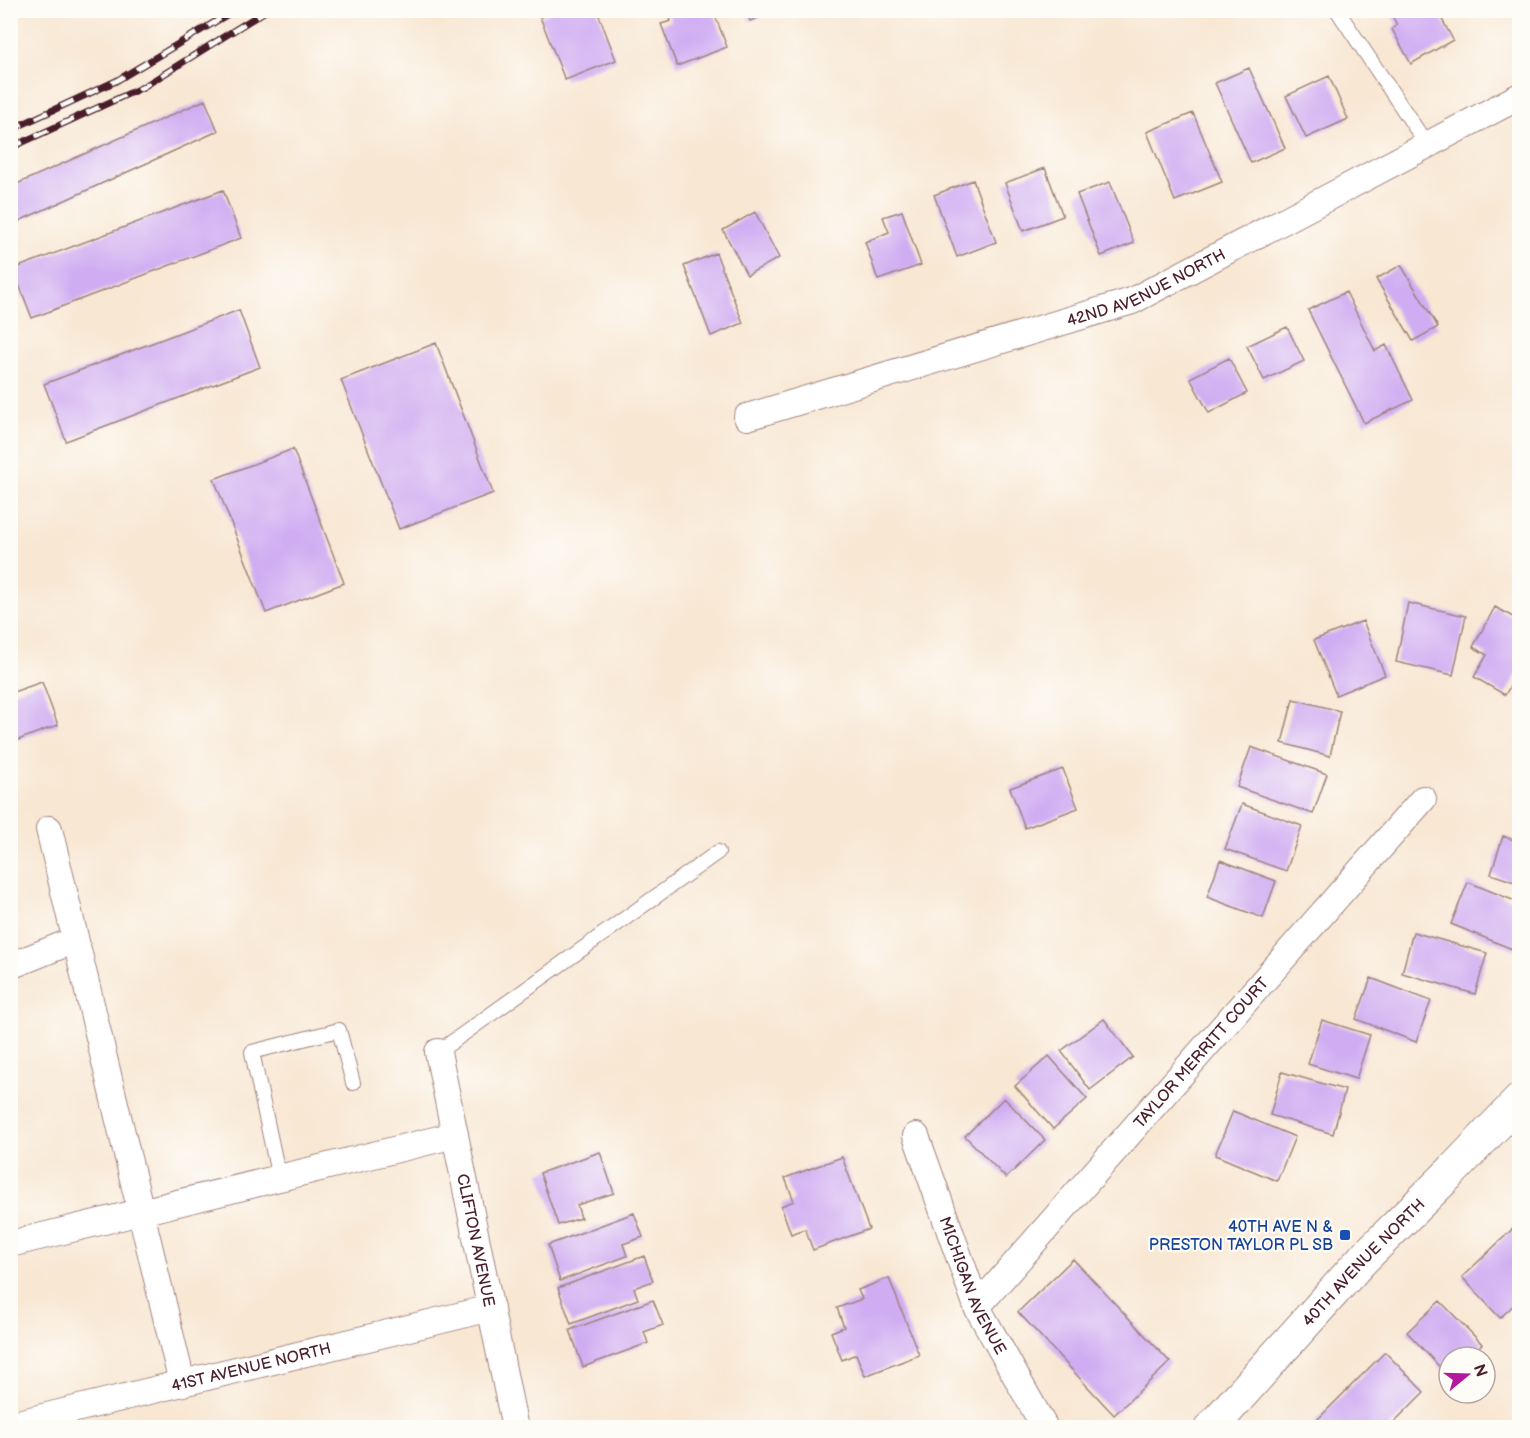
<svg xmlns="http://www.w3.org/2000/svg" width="1530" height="1438" font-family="'Balsamiq Sans',sans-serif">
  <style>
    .building { fill: #d0adf2 }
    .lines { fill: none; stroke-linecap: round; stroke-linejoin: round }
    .service-casing { stroke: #a1837f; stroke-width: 16 }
    .minor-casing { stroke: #a1837f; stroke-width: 28 }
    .tertiary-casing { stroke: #a1837f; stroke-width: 35 }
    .service { stroke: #fff; stroke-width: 14 }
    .minor { stroke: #fff; stroke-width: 26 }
    .tertiary { stroke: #fff; stroke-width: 33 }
    .rail-casing { stroke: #4a1f2b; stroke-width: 7 }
    .rail { stroke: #fdfcf7; stroke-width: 4.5; stroke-dasharray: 14; stroke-linecap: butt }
    .transit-dot { fill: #1a4fb4; stroke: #fdfcf7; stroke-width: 2 }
    .labels { text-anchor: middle; stroke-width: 4.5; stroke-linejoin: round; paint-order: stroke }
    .street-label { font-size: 16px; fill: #4a1f2b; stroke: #fdfcf7 }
    .transit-label { font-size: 16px; fill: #164399; stroke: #fdfcf7; text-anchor: end }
  </style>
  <rect width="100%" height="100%" fill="#fdfcf7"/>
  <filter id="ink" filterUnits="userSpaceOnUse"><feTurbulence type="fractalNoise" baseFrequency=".0167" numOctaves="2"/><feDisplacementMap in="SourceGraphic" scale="12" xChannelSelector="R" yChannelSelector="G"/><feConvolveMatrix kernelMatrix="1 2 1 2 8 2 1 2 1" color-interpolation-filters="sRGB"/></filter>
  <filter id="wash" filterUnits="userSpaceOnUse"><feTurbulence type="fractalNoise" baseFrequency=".008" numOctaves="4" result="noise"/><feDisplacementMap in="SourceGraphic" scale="24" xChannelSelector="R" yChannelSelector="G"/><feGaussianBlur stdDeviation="1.35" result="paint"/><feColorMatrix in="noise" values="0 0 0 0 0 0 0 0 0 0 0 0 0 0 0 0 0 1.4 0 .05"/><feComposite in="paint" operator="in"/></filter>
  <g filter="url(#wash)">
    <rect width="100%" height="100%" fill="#f8e7d3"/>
    <g id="blocks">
      <path class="building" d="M557,10H597L616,60L565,80L540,17Z
        M667,10H713L727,47L677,66L661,24L671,21Z
        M746,10H777V11L750,21Z
        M1389,10H1437L1453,40L1411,64L1392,29L1397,25Z
        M1249,68L1285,148L1251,163L1215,83Z
        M1329,76L1348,119L1306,138L1286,96Z
        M205,100L218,131L10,225V187Z
        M1193,113L1222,182L1175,201L1147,132Z
        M1045,168L1063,216L1023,231L1005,183Z
        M973,180L996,242L957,257L934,195Z
        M1110,182L1134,243L1101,256L1077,194Z
        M223,190L241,238L32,318L13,269Z
        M902,211L921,265L878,280L865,242L889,232L883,217Z
        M755,212L779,258L747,275L723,230Z
        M716,253L743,323L711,336L684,266Z
        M1401,265L1438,327L1413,341L1376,279Z
        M1346,292L1375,351L1386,345L1413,400L1364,423L1308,310Z
        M239,310L260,367L66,441L44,384Z
        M1287,327L1304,361L1264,380L1247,346Z
        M436,343L493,493L399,529L341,380Z
        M1229,358L1247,393L1209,413L1190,378Z
        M293,449L344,583L266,613L214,479Z
        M1408,603L1466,616L1453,675L1396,662Z
        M1495,607L1520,621V669L1505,695L1474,677L1487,655L1473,647Z
        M1363,621L1385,675L1336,695L1314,640Z
        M42,682L58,725L10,743V693Z
        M1293,699L1340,711L1330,756L1282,743Z
        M1251,747L1327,774L1313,814L1237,787Z
        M1063,769L1078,808L1025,828L1010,788Z
        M1242,804L1302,826L1286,871L1225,849Z
        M1503,836L1520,842V884L1491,874Z
        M1220,860L1276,881L1263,918L1207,897Z
        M1468,882L1520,903V944L1517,951L1451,924Z
        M1413,932L1487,953L1475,994L1402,973Z
        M1371,978L1431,1001L1416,1042L1356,1019Z
        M1104,1019L1133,1057L1090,1090L1061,1051Z
        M1322,1020L1370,1035L1356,1079L1308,1064Z
        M1049,1056L1087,1099L1053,1129L1015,1086Z
        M1282,1072L1345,1090L1333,1134L1270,1115Z
        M1004,1098L1045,1140L1006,1178L965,1136Z
        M1233,1111L1295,1137L1277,1181L1215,1155Z
        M600,1152L614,1193L577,1205L581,1218L558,1225L540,1173Z
        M842,1157L869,1229L813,1250L805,1229L791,1234L781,1206L794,1201L785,1178Z
        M634,1213L643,1237L623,1244L627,1256L560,1281L548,1245Z
        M1520,1222V1299L1500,1318L1462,1277Z
        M644,1256L653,1281L634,1288L638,1299L571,1324L558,1288Z
        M1073,1259L1170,1362L1114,1415L1018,1312Z
        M889,1278L919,1355L865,1376L856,1354L842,1360L831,1332L844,1327L837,1308L862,1299L858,1290Z
        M653,1300L663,1325L644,1332L648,1343L583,1367L570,1330Z
        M1440,1301L1482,1344L1468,1357H1449V1377L1407,1332Z
        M1385,1352L1424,1392L1388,1428H1309Z"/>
    </g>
  </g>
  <g filter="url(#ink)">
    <use href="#blocks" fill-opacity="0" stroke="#a1837f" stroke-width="1.5"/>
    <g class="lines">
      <g class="service-casing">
        <path id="service" d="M1337,10L1427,145
          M438,1052L718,852
          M279,1178L252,1052L339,1030L353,1083"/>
      </g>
      <g class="minor-casing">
        <g id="minor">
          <path id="s1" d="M747,417L1132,301L1520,96"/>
          <path d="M49,829L182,1383"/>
          <path d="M10,966L75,940"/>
          <path id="s2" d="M438,1052L515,1428"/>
          <path id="s3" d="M916,1136L977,1307L1045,1428"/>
          <path d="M10,1244L455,1135"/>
          <path id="s4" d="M977,1307L1423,799"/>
          <path id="s5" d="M10,1425L491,1308"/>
        </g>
      </g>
      <g class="tertiary-casing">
        <g id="tertiary">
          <path id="s6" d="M1211,1428L1361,1261L1453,1170L1520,1100"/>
        </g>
      </g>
      <use href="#service" class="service"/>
      <use href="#minor" class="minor"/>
      <use href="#tertiary" class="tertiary"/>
      <g class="rail-casing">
        <path id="rail" d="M10,130L116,81L235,10
          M10,148L143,87L267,10"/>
      </g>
      <use href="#rail" class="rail"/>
    </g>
  </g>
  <rect class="transit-dot" x="1339" y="1229" width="12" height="12" rx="3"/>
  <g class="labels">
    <g class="street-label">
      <text dy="6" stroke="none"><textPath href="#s1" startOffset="420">42ND AVENUE NORTH</textPath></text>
      <text dy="6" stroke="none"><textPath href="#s4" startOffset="339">TAYLOR MERRITT COURT</textPath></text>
      <text dy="6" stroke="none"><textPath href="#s2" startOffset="192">CLIFTON AVENUE</textPath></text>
      <text dy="6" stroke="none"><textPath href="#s6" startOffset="225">40TH AVENUE NORTH</textPath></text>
      <text dy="6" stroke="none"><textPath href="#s3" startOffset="160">MICHIGAN AVENUE</textPath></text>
      <text dy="6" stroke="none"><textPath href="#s5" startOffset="248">41ST AVENUE NORTH</textPath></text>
    </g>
    <g class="transit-label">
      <text x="1333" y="1232">40TH AVE N &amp;<tspan x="1333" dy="18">PRESTON TAYLOR PL SB</tspan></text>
    </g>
  </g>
  <rect width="1530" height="1438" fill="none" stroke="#fdfcf7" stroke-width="36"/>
  <g transform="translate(1467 1375) rotate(71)"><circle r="28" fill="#fdfcf7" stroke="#b5a4a5" stroke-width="1.5"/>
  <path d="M0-4.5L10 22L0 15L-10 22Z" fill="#b5179e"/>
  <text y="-9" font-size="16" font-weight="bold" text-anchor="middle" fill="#4a1f2b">N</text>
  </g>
</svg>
